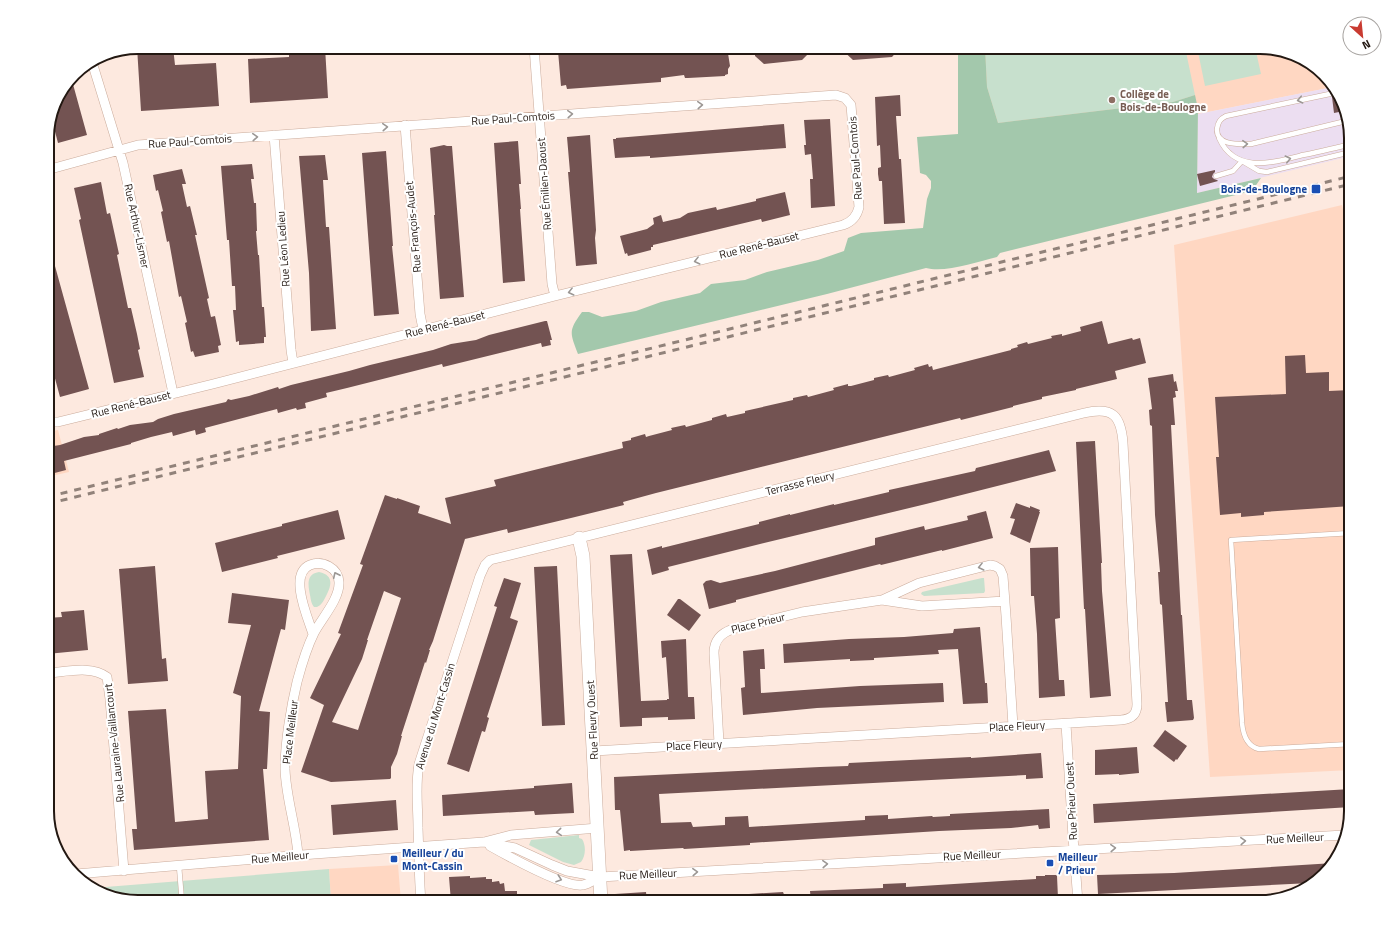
<svg xmlns="http://www.w3.org/2000/svg" width="1398" height="949" font-family="'Titillium Web',sans-serif">
  <style>
    .built { fill: #ffd7c2 }
    .industrial { fill: #ecdef1 }
    .green { fill: #c7e0cd }
    .forest { fill: #a3c8ac }
    .building { fill: #735352; fill-rule: evenodd }
    .lines { fill: none; stroke-linecap: round; stroke-linejoin: round }
    .lane-casing { stroke: #cbac9c; stroke-width: 5.5 }
    .street-casing { stroke: #cbac9c; stroke-width: 10 }
    .secondary-casing { stroke: #cbac9c; stroke-width: 14 }
    .lane { stroke: #fff; stroke-width: 4.5 }
    .street { stroke: #fff; stroke-width: 9 }
    .secondary { stroke: #fff; stroke-width: 13 }
    .rail { stroke: #91827a; stroke-width: 3; stroke-dasharray: 7 7; stroke-linecap: butt }
    .oneway { stroke: #9c9794 }
    .education-dot { fill: #8d6e63; stroke: #fff; stroke-width: 1.5 }
    .transit-dot { fill: #1a4fb4; stroke: #fff; stroke-width: 1.5 }
    .labels { text-anchor: middle; stroke-width: 4; stroke-linejoin: round; paint-order: stroke }
    .education-label { font-size: 11px; font-weight: bold; fill: #785e54; stroke: #fff; text-anchor: start }
    .street-label { font-size: 11px; fill: #231812; stroke: #fff }
    .transit-label { font-size: 11px; font-weight: bold; fill: #164399; stroke: #fff; text-anchor: start }
    .rim { fill: none; stroke: #231812; stroke-width: 2 }
  </style>
  <rect width="100%" height="100%" fill="#fde9df"/>
  <path class="built" d="M958,47H1260L1311,62L1333,87L1198,114L958,134Z
    M1342,205L1347,226H1351V770L1210,777L1174,245Z
    M58,430L69,472L47,477V432Z
    M398,865L401,902H331L329,869Z"/>
  <path class="industrial" d="M1333,87L1339,93L1351,138V156L1197,193L1198,114Z"/>
  <path class="green" d="M985,47H1185L1195,95L1173,102L998,123L987,87Z
    M1197,47H1255L1261,74L1205,86Z
    M319,572C333,575 332,584 327,594C324,600 322,605 317,607H314C311,603 311,600 310,595C308,585 306,574 319,572Z
    M982,578H984L985,591L984,593L924,596L921,594L922,592L926,591Z
    M579,835V838L582,839C586,845 586,856 581,862L574,865L563,862L529,845L531,840Z
    M329,869L331,902H138L93,888Z"/>
  <path class="forest" d="M958,47H985L987,87L998,123L1173,102L1195,95L1198,109L1197,193L1261,178L1252,191L1000,253L997,257C976,262 945,273 926,268L827,294L578,354C570,333 568,331 582,312H589L602,317L636,311L661,302L700,293L711,284L745,280L767,272L818,260L844,251L848,238L861,233L923,228L927,199L931,188V181L926,175L920,173L917,137L958,134Z"/>
  <path class="building" d="M137,47H173L175,65L216,63L219,106L141,111Z
    M289,47H325L328,98L250,103L248,59L289,57Z
    M620,47H727L730,66L728,69V74L725,75V76L688,78H685L684,75L661,78V82L567,89L566,85L561,86L558,51L575,50V51L597,48Z
    M755,47H815L802,60L764,64L755,56Z
    M839,47H901L892,57L853,60Z
    M71,77L87,135L58,143L51,116L54,103Z
    M900,95L901,116H896L899,159H901L905,223L884,224L882,181H879L878,174V168L881,167L880,145L877,146L875,97Z
    M1340,96L1344,111L1334,113L1332,97Z
    M830,119L835,206L811,208L810,179H813L811,154L805,155L804,145H806L804,120Z
    M784,124L786,148L650,158V156L615,158L613,139H616V138Z
    M590,135L596,230L595,238L597,264L576,266L568,172H570L567,137Z
    M518,141L521,184H519L521,209H520L525,281L503,283L494,143Z
    M444,145L447,146H452L464,297L440,299L434,215H435L430,148Z
    M386,151L393,246H392L399,314L374,316L362,153Z
    M325,155L328,180H323L326,227H329L336,329L311,331L309,273L299,156Z
    M252,164L254,179H251L254,203H256L257,231H256L258,255H259L262,307H264L266,337H264V343L239,345V341L236,342L233,310H236L235,286H232L229,240H227L221,166Z
    M182,169L186,184H182L187,207L190,206L197,235H195L209,298L207,299L211,317L215,316L221,345L218,346L219,352L195,357L193,351L191,352L185,323L187,322L181,296L179,297L169,241L167,242L161,212L163,211L158,190L156,191L153,175Z
    M1215,170V172L1213,174L1212,177L1214,179L1217,180L1218,181L1200,186L1197,174Z
    M101,182L107,214L110,213L119,254L117,255L128,308H131L137,334L140,349L138,350L144,377L114,383L79,220L81,219L74,188Z
    M785,192L790,215L762,222L761,219L653,245V247H651V250L628,256L627,253L625,254L620,236L647,229L654,224L653,218L661,215L663,222L680,218L688,213L716,207L717,210L756,201V199Z
    M47,248H50L89,389L60,397L53,371H51L47,358Z
    M545,321H547L552,340H550L551,345L542,347L541,343L443,367L442,364L347,388L326,393L327,397L305,403L306,408L297,410L296,408L278,413L277,409L205,428L206,432L196,435L195,430L173,436L172,432L151,437L131,443V444L64,461L66,470L47,475V447L60,445L84,437L99,435V434L117,428L118,429L130,425L153,422L158,419L174,414L226,402L228,399L231,400L249,396L278,387L279,389L291,385L349,371L370,365L433,350L451,344L476,340L489,335Z
    M1102,321L1108,344L1132,338L1133,340L1140,338L1146,363L1115,371L1117,379L1076,389V390L1042,397V399L1013,406V407L961,420L960,418L656,493L623,502L624,505L571,518L508,533L507,529L465,539L433,641L429,650H430L426,663L425,662L401,736H402L397,754L391,767V778L390,779L331,782L301,772L324,705L310,698L341,634L338,633L363,565L360,564L385,495L397,499V498L420,506L418,513L451,524L445,498L496,486L494,480L623,448L622,442L631,440V438L645,434L646,437L649,436L672,430L671,428L685,425L686,427L712,420V418L726,414L727,417L745,413V411L793,400V398L807,395L808,397L834,390L833,388L848,384V386H851L874,380V378L888,375L889,377L915,370L914,368L928,364L929,367L932,366L933,370L1011,350V349L1018,347L1017,345L1027,342L1028,344L1052,338L1051,336L1062,334V336L1081,331L1080,327ZM384,591L401,598L358,730L332,722L362,659L368,640H367Z
    M1305,355L1306,373L1329,372V391L1351,390V506L1264,512V515L1241,517V513L1220,515L1216,457H1219L1215,397L1286,394L1285,356Z
    M1173,374L1174,382L1176,381L1178,391H1175L1176,397L1173,398L1175,425H1171L1181,615H1182L1187,700H1192L1194,718L1193,720L1167,722L1165,702H1168L1162,605L1160,604L1158,572H1160L1155,515L1152,426L1150,425L1149,410L1152,409L1148,378Z
    M1095,441L1102,563H1101L1102,591L1111,696L1090,698L1085,609H1084L1076,442Z
    M1049,450L1056,471L926,504L752,546L668,567L669,570L652,575L647,550L662,546V548L759,524V522L790,514V515L834,504V505L889,492V490L975,471L976,468Z
    M1016,503L1030,508V506L1040,510L1039,512H1040L1030,543L1010,534L1015,519L1010,518Z
    M338,510L345,539L277,556L278,558L222,572L215,543L282,526V524Z
    M986,511L993,538L942,551V550L881,565L880,564L736,600V602L709,609L703,584L706,581L711,580L720,583L775,571L875,545V538L924,526L925,530L968,520L967,516Z
    M1058,547L1060,618L1055,619L1059,680H1064L1065,696L1039,698L1037,634L1034,596H1031L1030,548Z
    M632,554L641,701L667,700V699H669L666,657L662,658L661,641L686,639L688,697H694L695,719L668,720V717L642,718V726L620,727L610,555Z
    M155,566L162,659L166,658L168,681L128,684L119,569Z
    M557,566L565,725L542,726L534,567Z
    M504,578L521,583L510,618L518,621L487,717L489,718L485,732L482,731L469,772L447,764L497,607L494,606Z
    M232,593L289,600L285,630L281,629L259,711L270,712L267,769H263L269,840L134,850L132,829H137L128,711L166,709L175,822L208,819L205,771L238,769L241,696L233,693L251,625L228,623Z
    M678,599H680L701,615L689,631L667,615Z
    M84,610L88,650L47,654V618L62,617L61,612Z
    M980,627L985,683H987L988,703L963,704L958,649L938,650L939,654L874,658V660L850,661V659L784,663L783,644L849,639L904,637L953,633L954,629Z
    M764,649L765,669H760L761,693L860,686L943,683L944,702L817,708L743,715L741,688L745,687L743,651Z
    M1165,730L1187,746L1177,760L1176,759L1174,762L1153,746Z
    M1137,747L1139,773L1119,775V774L1095,775V750Z
    M1041,753L1043,778L1026,779V775L659,794L661,823L691,822L693,827L725,825V817L748,816L749,827L865,820V816L888,815V819L932,816L933,817L950,816V814L1049,809L1050,828L1039,829L1038,825L1011,828L939,831L750,843V845L684,849L683,848L630,851V850L624,851L620,810H615L614,777L820,767L848,766L849,763L971,757V758Z
    M572,783L574,813L535,815L534,811L443,816L442,795L534,788V786Z
    M1351,789V807L1094,823L1093,804Z
    M396,800L398,830L333,835L331,805Z
    M1334,863L1311,883L1098,894L1097,875L1174,873Z
    M1045,875H1056L1057,876L1058,898H1056V900L1046,901V898L1008,901L1007,899L989,900V902H811L810,891L883,888V884L906,883V887L1036,879V876H1045Z
    M470,876V878L486,877V879H492V882L499,881L500,884L504,883L505,891H517V902H451L449,877Z
    M646,892L647,902H615V894Z
    M783,892L787,902H750L749,894Z"/>
  <g class="lines">
    <g class="lane-casing">
      <path id="lane" d="M1339,92L1226,116C1220,119 1218,122 1217,129C1216,146 1239,144 1251,144L1346,121
        M1219,138C1235,174 1272,163 1303,155C1319,152 1335,148 1351,144
        M1216,176L1233,171L1242,161L1259,171L1267,172L1351,152
        M1347,191L1351,211
        M1351,533L1231,540L1242,723C1243,734 1246,746 1259,749L1351,744
        M179,866L182,902"/>
    </g>
    <g class="street-casing">
      <path id="street" d="M534,47L552,284L555,296
        M92,62L123,163L173,393
        M405,125L420,314L423,329
        M274,135L291,350L293,363
        M47,170L138,145L836,95L845,98L851,105L859,207C857,216 852,222 843,225L555,296L213,384L58,422H52L47,421
        M882,600L922,606L1005,601
        M47,673C66,672 91,665 107,677L110,699L124,871
        M1066,724L1073,837L1078,902
        M719,743L714,653C714,640 721,633 733,629L802,612L882,600L919,583L990,565L995,566L1000,569L1003,576L1006,616L1013,726
        M484,842L515,848L552,865L567,871L600,877L1344,835
        M490,846C506,855 567,889 583,885C589,884 595,879 600,877
        M298,855C296,826 286,798 285,769C285,743 291,707 297,682C301,667 307,647 314,633C321,619 340,599 339,582C338,568 323,560 310,565C288,574 308,618 313,634
        M76,874L314,854L484,842L511,835L598,828
        M421,902C419,877 419,853 418,828C418,806 415,786 419,764L480,576L485,565L490,560L1084,413C1113,406 1121,416 1123,443L1137,704C1137,714 1132,719 1121,720L594,751"/>
    </g>
    <g class="secondary-casing">
      <path id="secondary" d="M579,538L583,556L601,902"/>
    </g>
    <use href="#lane" class="lane"/>
    <use href="#street" class="street"/>
    <use href="#secondary" class="secondary"/>
    <path class="rail" d="M47,497L1351,176
      M47,504L1351,184"/>
  </g>
  <defs><path id="oneway-chevron" d="M-2-3.5L2.5 0L-2 3.5" fill="none" stroke-width="1.6" stroke-linecap="round" stroke-linejoin="round"/></defs>
  <g class="oneway">
    <use href="#oneway-chevron" transform="translate(1300 100) rotate(168)"/>
    <use href="#oneway-chevron" transform="translate(700 105) rotate(-4)"/>
    <use href="#oneway-chevron" transform="translate(570 114) rotate(-4)"/>
    <use href="#oneway-chevron" transform="translate(385 127) rotate(-4)"/>
    <use href="#oneway-chevron" transform="translate(255 137) rotate(-4)"/>
    <use href="#oneway-chevron" transform="translate(1245 144) rotate(-3)"/>
    <use href="#oneway-chevron" transform="translate(1288 159) rotate(-13)"/>
    <use href="#oneway-chevron" transform="translate(697 261) rotate(166)"/>
    <use href="#oneway-chevron" transform="translate(571 292) rotate(166)"/>
    <use href="#oneway-chevron" transform="translate(981 567) rotate(166)"/>
    <use href="#oneway-chevron" transform="translate(336 575) rotate(-115)"/>
    <use href="#oneway-chevron" transform="translate(559 832) rotate(175)"/>
    <use href="#oneway-chevron" transform="translate(1243 841) rotate(-3)"/>
    <use href="#oneway-chevron" transform="translate(1113 848) rotate(-3)"/>
    <use href="#oneway-chevron" transform="translate(825 864) rotate(-3)"/>
    <use href="#oneway-chevron" transform="translate(695 872) rotate(-3)"/>
    <use href="#oneway-chevron" transform="translate(559 879) rotate(19)"/>
  </g>
  <circle class="education-dot" cx="1112" cy="100" r="4"/>
  <g class="transit-dot">
    <rect x="1311" y="184" width="10" height="10" rx="2"/>
    <rect x="390" y="855" width="8" height="8" rx="2"/>
    <rect x="1046" y="859" width="8" height="8" rx="2"/>
  </g>
  <g class="labels">
    <g class="education-label">
      <text x="1120" y="98">Collège de<tspan x="1120" dy="13">Bois-de-Boulogne</tspan></text>
    </g>
    <g class="street-label">
      <text transform="translate(513 118) rotate(-4)" y="4">Rue Paul-Comtois</text>
      <text transform="translate(190 141) rotate(-4)" y="4">Rue Paul-Comtois</text>
      <text transform="translate(855 158) rotate(-94)" y="4">Rue Paul-Comtois</text>
      <text transform="translate(544 184) rotate(-94)" y="4">Rue Émilien-Daoust</text>
      <text transform="translate(137 226) rotate(78)" y="4">Rue Arthur-Lismer</text>
      <text transform="translate(413 227) rotate(-95)" y="4">Rue François-Audet</text>
      <text transform="translate(759 245) rotate(-14)" y="4">Rue René-Bauset</text>
      <text transform="translate(283 249) rotate(-94)" y="4">Rue Léon Ledieu</text>
      <text transform="translate(445 324) rotate(-14)" y="4">Rue René-Bauset</text>
      <text transform="translate(131 404) rotate(-14)" y="4">Rue René-Bauset</text>
      <text transform="translate(800 483) rotate(-14)" y="4">Terrasse Fleury</text>
      <text transform="translate(758 623) rotate(-14)" y="4">Place Prieur</text>
      <text transform="translate(435 716) rotate(-73)" y="4">Avenue du Mont-Cassin</text>
      <text transform="translate(592 720) rotate(-93)" y="4">Rue Fleury Ouest</text>
      <text transform="translate(1017 726) rotate(-3)" y="4">Place Fleury</text>
      <text transform="translate(290 732) rotate(-83)" y="4">Place Meilleur</text>
      <text transform="translate(114 743) rotate(-96)" y="4">Rue Lauraine-Vaillancourt</text>
      <text transform="translate(694 745) rotate(-3)" y="4">Place Fleury</text>
      <text transform="translate(1071 801) rotate(-93)" y="4">Rue Prieur Ouest</text>
      <text transform="translate(1295 838) rotate(-3)" y="4">Rue Meilleur</text>
      <text transform="translate(972 855) rotate(-3)" y="4">Rue Meilleur</text>
      <text transform="translate(280 857) rotate(-5)" y="4">Rue Meilleur</text>
      <text transform="translate(648 874) rotate(-3)" y="4">Rue Meilleur</text>
    </g>
    <g class="transit-label">
      <text x="1307" y="193" text-anchor="end">Bois-de-Boulogne</text>
      <text x="402" y="857">Meilleur / du<tspan x="402" dy="13">Mont-Cassin</tspan></text>
      <text x="1058" y="861">Meilleur<tspan x="1058" dy="13">/ Prieur</tspan></text>
    </g>
  </g>
  <path d="M0 0H1398V949H0ZM138 54H1260A84 84 0 0 1 1344 138V811A84 84 0 0 1 1260 895H138A84 84 0 0 1 54 811V138A84 84 0 0 1 138 54Z" fill="#fff" fill-rule="evenodd"/>
  <path class="rim" d="M138 54H1260A84 84 0 0 1 1344 138V811A84 84 0 0 1 1260 895H138A84 84 0 0 1 54 811V138A84 84 0 0 1 138 54Z"/>
  <g transform="translate(1362 36) rotate(153)"><circle r="19" fill="#ffffff" stroke="#a7a3a0"/>
  <path d="M0-3L7 15L0 10L-7 15Z" fill="#c93b31"/>
  <text y="-6" font-size="11" font-weight="bold" text-anchor="middle" fill="#231812">N</text>
  </g>
</svg>
